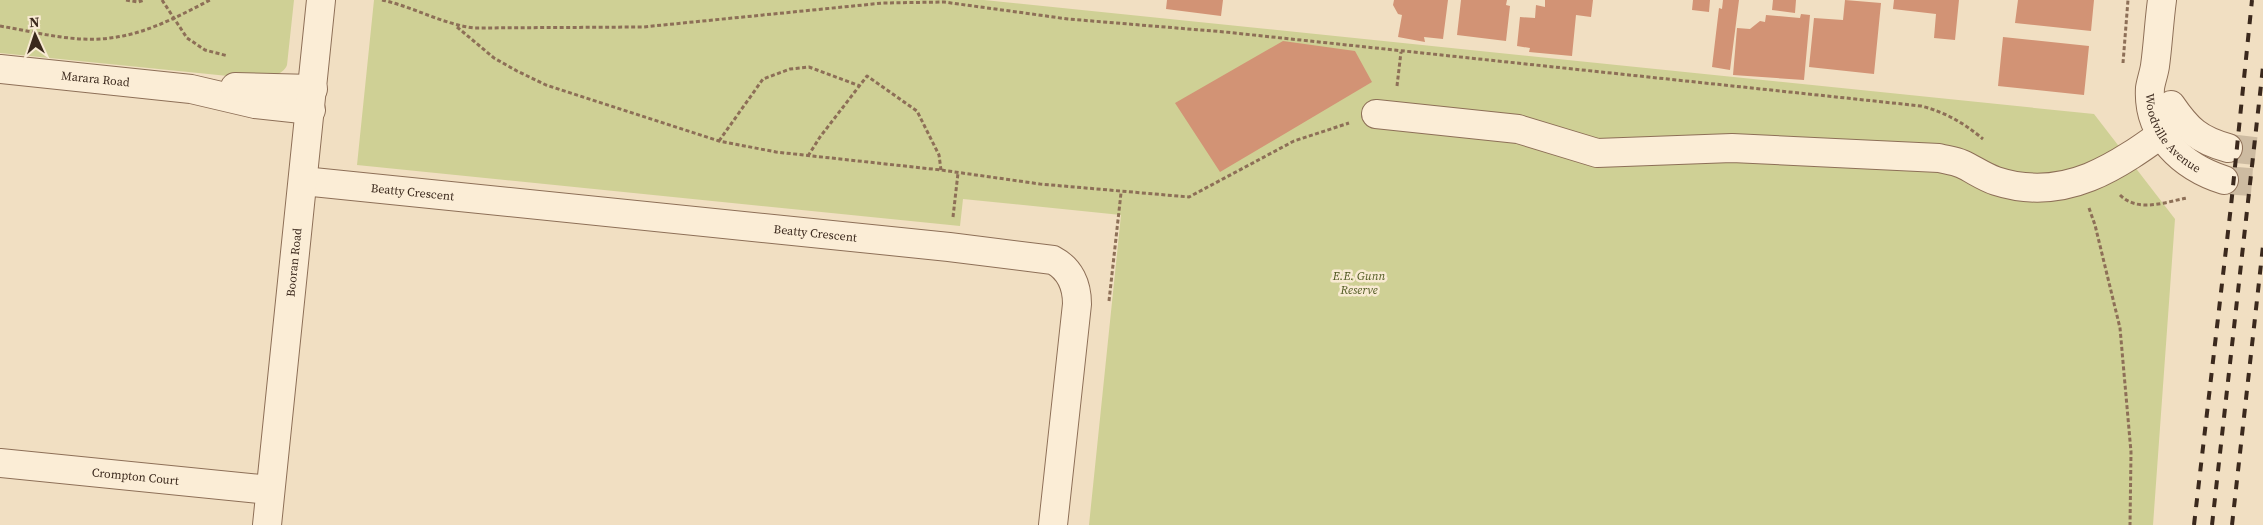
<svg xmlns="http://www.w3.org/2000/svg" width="2263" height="525" font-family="'Source Serif 4',serif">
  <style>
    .green { fill: #cfd095 }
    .building { fill: #d29375 }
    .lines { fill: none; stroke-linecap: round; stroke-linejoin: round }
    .minor-tunnel { stroke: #cdbba1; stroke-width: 28; stroke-dasharray: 28 14; stroke-linecap: butt }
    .minor-casing { stroke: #8d6f57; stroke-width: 30 }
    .path { stroke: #8d6f57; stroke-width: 3; stroke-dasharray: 4 2.5; stroke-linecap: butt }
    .minor { stroke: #fbedd6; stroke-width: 28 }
    .rail { stroke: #3b291d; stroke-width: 4; stroke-dasharray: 9 9; stroke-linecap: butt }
    .labels { text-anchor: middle; stroke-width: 5; stroke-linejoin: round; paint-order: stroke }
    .street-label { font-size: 12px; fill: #3b291d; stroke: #f8ead2 }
    .park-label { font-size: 12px; font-style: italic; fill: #505922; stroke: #f8ead2 }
  </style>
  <rect width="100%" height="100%" fill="#f1dfc2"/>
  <path class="green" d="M0,0H294L287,65C281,81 253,76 238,77L0,53Z
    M374,0H984L2094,114L2175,219L2153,525H1089L1121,215L963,199L960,226L357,165Z"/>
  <path class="building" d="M1167,0H1223L1221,16L1166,9Z
    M1394,0H1448L1443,39L1424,37L1425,42L1398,37L1402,15L1398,14L1393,5Z
    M1461,0H1507L1506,5L1510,6L1506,41L1457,35Z
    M1545,0H1593L1591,17L1576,15L1572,56L1529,52L1530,48L1517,46L1520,17L1535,18L1536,5L1545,7Z
    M1693,0H1710L1709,12L1692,10Z
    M1723,0H1739L1730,70L1712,67L1719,8L1722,9Z
    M1773,0H1796L1795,13L1772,10Z
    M1845,0L1881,3L1874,74L1809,67L1814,18L1843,20Z
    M1894,0H1959L1955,40L1934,38L1936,14L1893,9Z
    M2018,0H2094L2091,31L2015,23Z
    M1801,14L1810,15L1804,80L1733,75L1737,28L1750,29L1760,21L1765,22L1766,15L1800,18Z
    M2003,37L2089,46L2084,95L1998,86Z
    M1283,41L1355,51L1372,82L1220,172L1175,103Z"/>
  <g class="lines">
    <path class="minor-tunnel" d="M2228,148L2263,152
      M2224,180L2263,183"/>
    <g class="minor-casing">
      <g id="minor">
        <path id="s1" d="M2162,0C2159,22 2158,44 2155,66C2154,73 2151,81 2150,88C2147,135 2183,167 2224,180"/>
        <path id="s2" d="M0,69L191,89L255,104L311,110"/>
        <path d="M235,87L313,89"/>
        <path d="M2171,105C2188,130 2199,140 2228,148"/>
        <path d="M1376,114L1518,129L1597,153L1732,148L1939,158C1947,160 1955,161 1962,164C1973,169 1984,177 1996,181C2070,205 2124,161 2181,120"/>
        <path id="s3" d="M303,181L949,247L1053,260C1070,269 1077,285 1077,304L1053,525"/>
        <path id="s4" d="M0,463L270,490"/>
        <path id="s5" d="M267,525L321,0"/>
      </g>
    </g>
    <path class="path" d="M126,0L138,2L144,0
      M162,0L187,38L205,50L228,56
      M382,0C414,7 442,24 474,28L643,27L883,3L944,2L1068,19L1225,32L1921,106C1945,112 1964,123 1983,139
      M0,26C35,32 75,43 110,38C146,34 179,16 210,0
      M457,27L494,58L517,71L546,85L719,141L776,152L941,170L1040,184L1189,197L1294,141L1349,123
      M2123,63L2128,0
      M1397,86L1401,52
      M719,141L763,79L790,69L809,67L860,86
      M808,156L820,137L867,76L917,111L939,155L941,170
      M2120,195C2138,213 2165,202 2187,198
      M2089,208L2095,225L2120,328L2131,452L2130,525
      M953,217L958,173
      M1109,301L1121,193"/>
    <use href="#minor" class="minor"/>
    <path class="rail" d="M2194,525L2231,206L2252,0
      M2212,525L2263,67
      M2232,525L2263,246"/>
  </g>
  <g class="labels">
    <g class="street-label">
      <text dy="4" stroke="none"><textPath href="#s2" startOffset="96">Marara Road</textPath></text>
      <text dy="4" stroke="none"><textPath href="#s1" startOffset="142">Woodville Avenue</textPath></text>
      <text dy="4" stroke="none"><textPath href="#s3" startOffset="110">Beatty Crescent</textPath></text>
      <text dy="4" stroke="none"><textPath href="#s3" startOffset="515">Beatty Crescent</textPath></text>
      <text dy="4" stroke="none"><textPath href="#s5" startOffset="264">Booran Road</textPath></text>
      <text dy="4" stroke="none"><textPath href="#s4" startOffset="136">Crompton Court</textPath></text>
    </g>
    <g class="park-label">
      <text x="1359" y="280">E.E. Gunn<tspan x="1359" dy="14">Reserve</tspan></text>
    </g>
  </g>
  <g transform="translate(35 35) rotate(357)" stroke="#f8ead2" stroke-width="4" paint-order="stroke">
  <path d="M0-4L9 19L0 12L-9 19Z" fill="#3b291d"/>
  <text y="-8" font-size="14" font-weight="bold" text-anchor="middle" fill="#3b291d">N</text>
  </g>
</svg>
